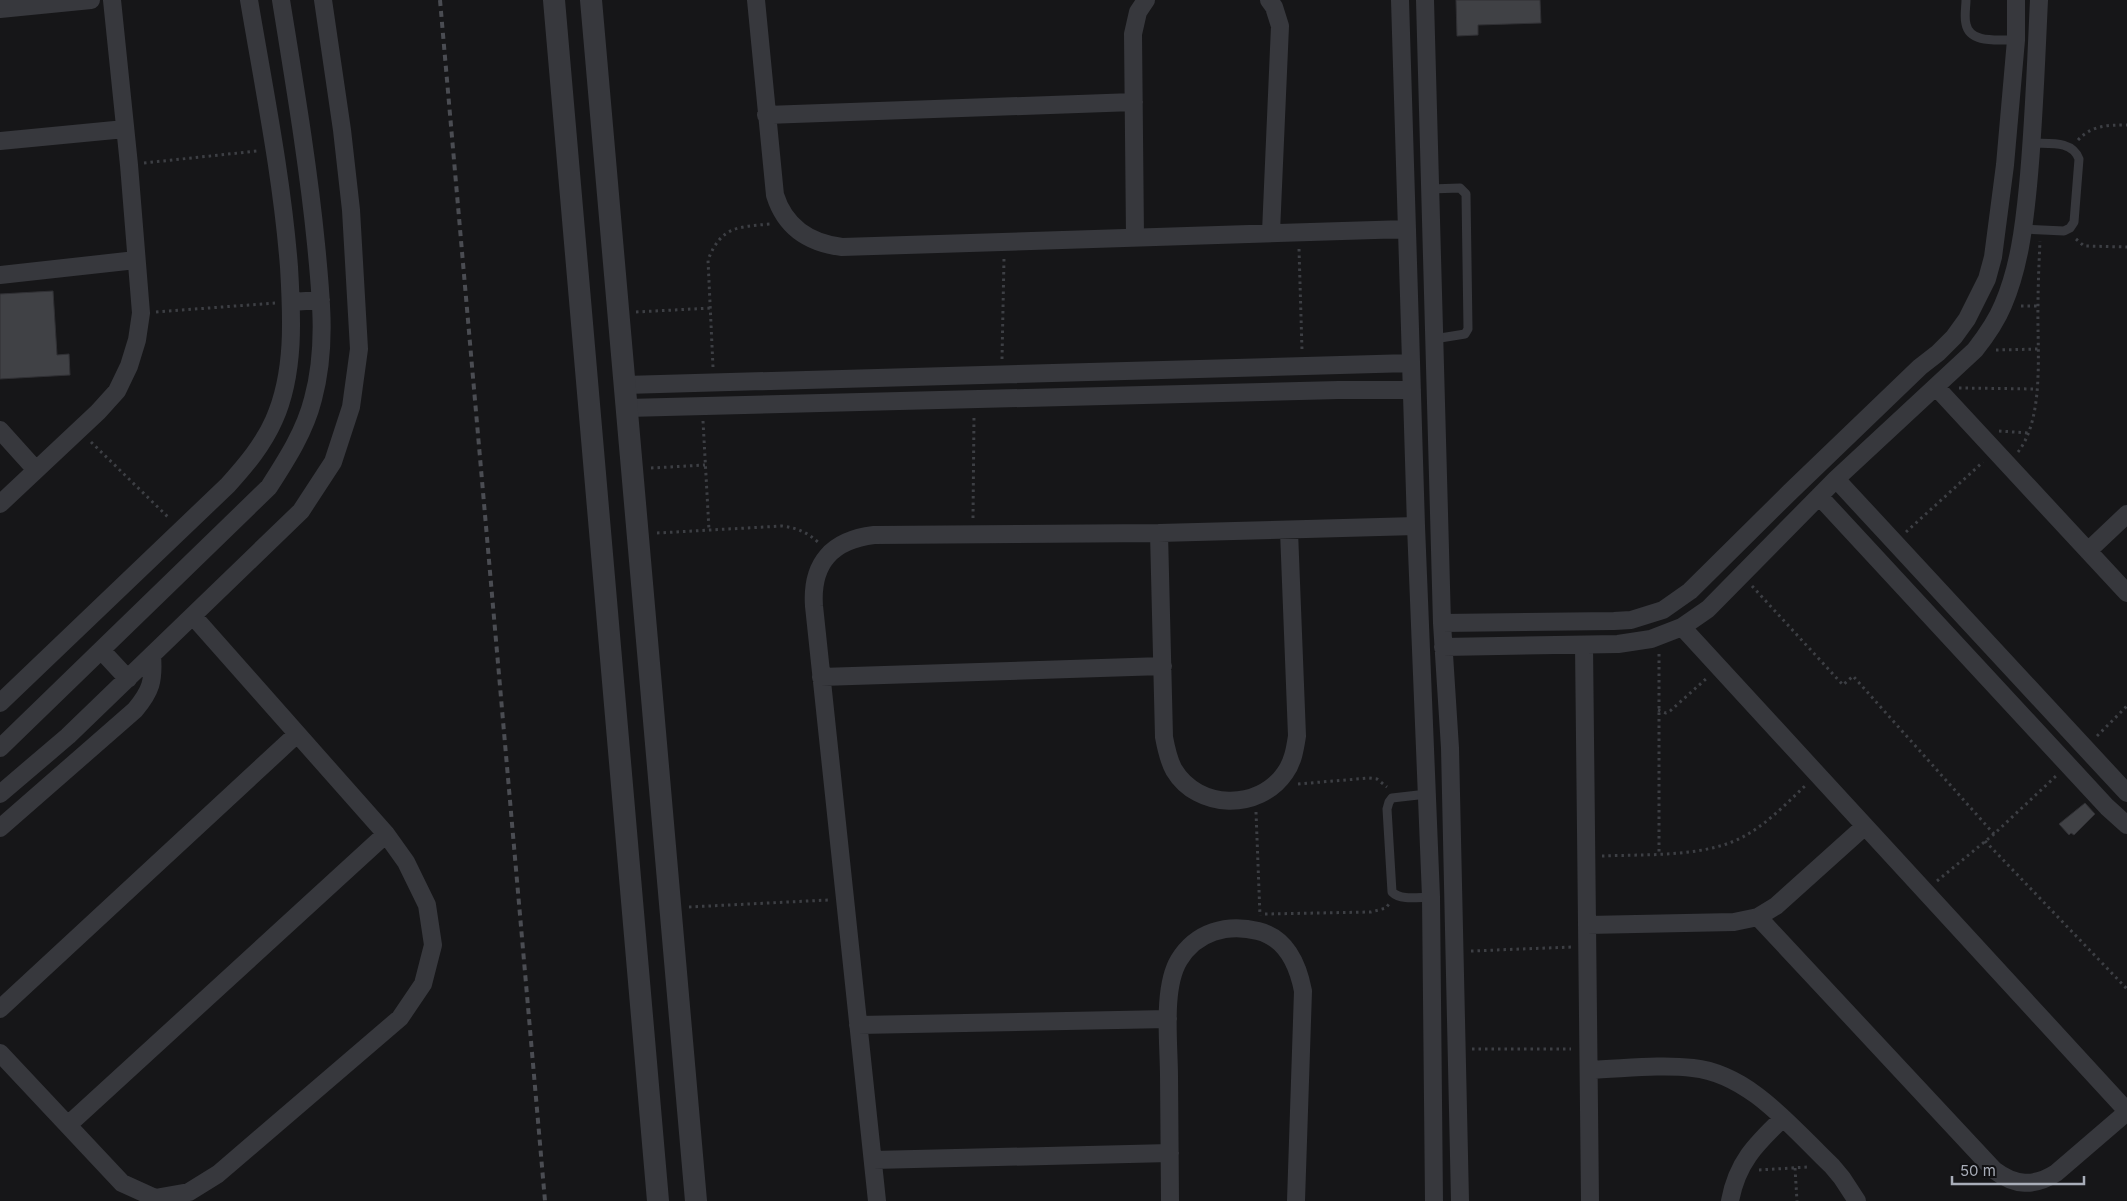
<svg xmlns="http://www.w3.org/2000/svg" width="2127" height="1201" font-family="Inter,sans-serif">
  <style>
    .building { fill: #404145; stroke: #303034 }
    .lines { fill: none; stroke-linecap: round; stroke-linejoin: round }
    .path { stroke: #3d3f44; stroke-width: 3; stroke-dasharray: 2.5 4; stroke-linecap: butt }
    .service { stroke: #37383d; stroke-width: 9 }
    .minor { stroke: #37383d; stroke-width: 18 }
    .tertiary { stroke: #37383d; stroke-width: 22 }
    .rail { stroke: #4a4c52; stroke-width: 4; stroke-dasharray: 6 5; stroke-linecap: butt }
  </style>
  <rect width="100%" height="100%" fill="#161618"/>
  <path class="building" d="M1456,0H1540L1541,23L1478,25V35L1457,36Z
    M53,291L57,355L69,354L70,375L0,379V294Z
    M2085,803L2095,814L2074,835L2071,833L2069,835L2059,824Z"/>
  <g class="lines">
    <path class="path" d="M2078,140C2092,125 2108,125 2127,125
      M144,163L257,151
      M2076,239L2084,246L2127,247
      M1299,249L1302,350
      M2021,306H2038
      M156,312L275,303
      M636,312L711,308
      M1996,350L2038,349
      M1002,359L1004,258
      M713,367L708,260C721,226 738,227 770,224
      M1959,388L2036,389
      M703,421L709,530
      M1999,431L2028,433
      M91,442L169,518
      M2018,452C2045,417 2037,349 2038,307C2038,285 2039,263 2040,241
      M651,468L705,465
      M973,518L974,415
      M1906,532L1983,462
      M657,533L782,526C797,528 807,532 819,543
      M1752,586L1843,685L1853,676L1994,834
      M1659,654V853
      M1658,710L1666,713L1670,711L1707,678
      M2097,736L2127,706
      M1298,784L1369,778L1377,779L1387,787
      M1256,812L1260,916
      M1985,841L2127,989
      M1602,856C1647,854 1709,858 1748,834C1770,821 1788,802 1806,785
      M1937,881L1994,834L2056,776
      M689,907L828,900
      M1265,914L1371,912L1386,908L1389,904
      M1471,951L1572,947
      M1472,1049H1571
      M1795,1168L1797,1201
      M1759,1170L1808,1167"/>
    <path class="service" d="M1966,0C1966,7 1964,17 1966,24C1970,45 2001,39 2016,40
      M1430,189L1460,188L1466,194L1468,329L1465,334L1434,339
      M2023,229L2064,231L2070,228L2074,222L2079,159C2072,140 2049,144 2032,143
      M1427,794L1392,798L1389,802L1387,809L1392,892C1401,901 1419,897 1431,897"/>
    <path class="minor" d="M756,0L775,195C785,227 809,243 842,247L1407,229
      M1269,0L1274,7L1280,26L1271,232
      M1400,0L1416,526L1431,897L1434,1201
      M1425,0L1442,623L1450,748L1460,1201
      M0,9L91,0
      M766,115L1134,102
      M0,141L125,129
      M1135,237L1133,34L1138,12L1146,0
      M0,275L136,260
      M291,302L321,300
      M625,385L1411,363
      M1936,387L2127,593
      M627,408L1339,390H1412
      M0,430L36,470
      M1836,479L2127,793
      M1819,496L2107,807L2127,825
      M0,504L98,412L117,391L129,366L137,340L141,313L129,165L112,0
      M1159,533L1164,737C1166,748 1168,759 1174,770C1198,810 1259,811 1285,773C1293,762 1295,749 1297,736L1289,531
      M2088,551L2127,514
      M1442,623L1614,621L1631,620L1663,610L1690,591L1790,492L1920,367L1938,353L1954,337L1967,319L1987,279L1993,257L2005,165L2016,40V0
      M1682,627L2127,1111
      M1584,645L1590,1201
      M1443,647L1618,644L1651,639L1682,627L1708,609L1836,479L1975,350C1986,336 1996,322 2003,305C2019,268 2024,227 2028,186C2034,124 2036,62 2039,0
      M101,650L128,679
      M821,677L1163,666
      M0,703L228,485C246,465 263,445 274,420C295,373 292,317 289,267C282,177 264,89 249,0
      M0,748L269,487C287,459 305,431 313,399C327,348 321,296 316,244C308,163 294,81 281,0
      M0,794L68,736L301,511L333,462L351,407L359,349L351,210L342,130L323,0
      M0,828L135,710C151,691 154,681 152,655
      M1758,917L1994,1170C2015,1186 2034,1187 2056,1173L2127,1112
      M1587,925L1734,922L1758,917L1776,906L1865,826
      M0,1009L297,734
      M858,1025L1168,1019
      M0,1053L122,1183L155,1198L189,1192L218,1174L400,1018L423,984L433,945L427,905L406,862L386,834L193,616
      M1589,1070C1623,1069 1659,1064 1693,1068C1750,1074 1792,1128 1832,1166L1842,1178L1857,1201
      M68,1125L386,834
      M873,1160L1170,1153
      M877,1201L814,606C811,563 832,540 874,535L1159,533L1416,526
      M1170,1201C1170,1159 1169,1118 1169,1076C1169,1044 1162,988 1179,960C1196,932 1227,923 1258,931C1286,938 1298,965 1303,991L1296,1201
      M1730,1201C1737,1163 1755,1145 1782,1119"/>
    <path class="tertiary" d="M554,0L658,1201
      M591,0L696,1201"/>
    <path class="rail" d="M440,0L545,1201"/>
  </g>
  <path d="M1952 1176v8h132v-8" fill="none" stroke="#a8adb8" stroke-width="2.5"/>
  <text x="1960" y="1176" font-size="15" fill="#a8adb8" stroke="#111113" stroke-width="4" paint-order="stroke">50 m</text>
</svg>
